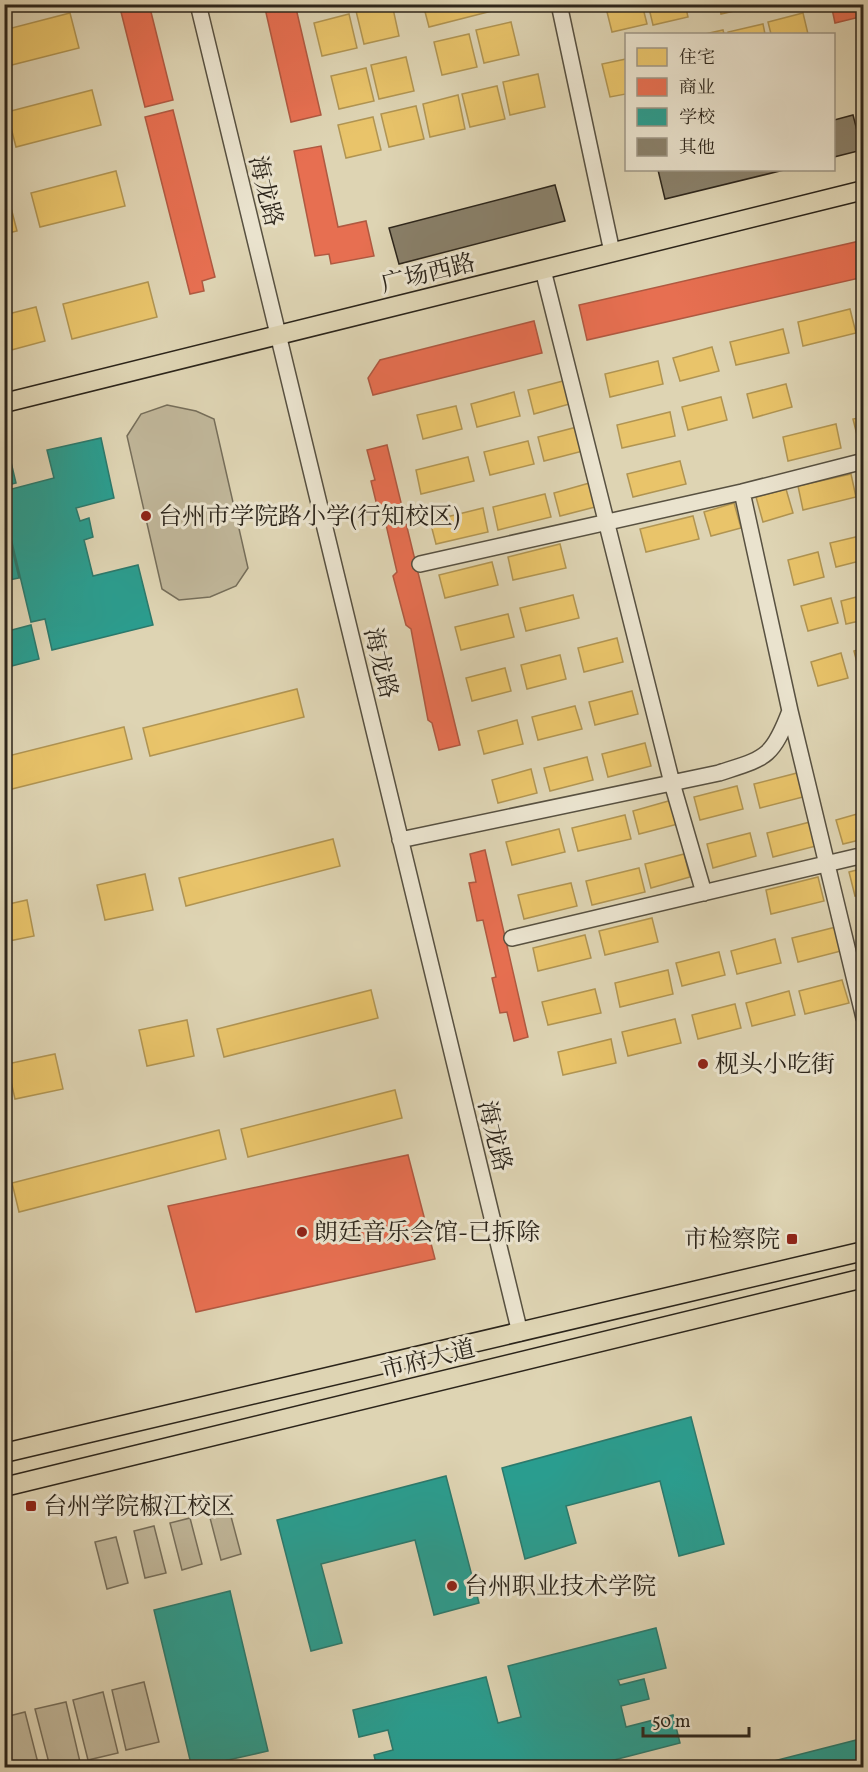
<svg xmlns="http://www.w3.org/2000/svg" width="868" height="1772" font-family="Vollkorn,'Noto Serif SC',serif">
  <style>
    .pitch { fill: #c0b699; stroke: #766e5a; stroke-width: 1.5 }
    .homes { fill: #e9c46a; stroke: #b09452; stroke-width: 1.5 }
    .shops { fill: #e76f51; stroke: #af5941; stroke-width: 1.5 }
    .schools { fill: #2a9d8f; stroke: #2b796c; stroke-width: 1.5 }
    .building { fill: #89806a; stroke: #2c251b; stroke-width: 1.5 }
    .lines { fill: none; stroke-linecap: round; stroke-linejoin: round }
    .minor-casing { stroke: #585141; stroke-width: 18 }
    .major-casing { stroke: #2c251b; stroke-width: 21 }
    .minor { stroke: #eae3ce; stroke-width: 15 }
    .major { stroke: #ded4b3; stroke-width: 18 }
    .poi-dot { fill: #8f2418; stroke: #eae3ce; stroke-width: 2 }
    .labels { text-anchor: middle; stroke-width: 6; stroke-linejoin: round; paint-order: stroke }
    .street-label { font-size: 24px; fill: #2c251b; stroke: #eae3ce }
    .poi-label { font-size: 24px; fill: #2c251b; stroke: #eae3ce; text-anchor: start }
  </style>
  <rect width="100%" height="100%" fill="#ded4b3"/>
  <filter id="stains"><feTurbulence type="fractalNoise" baseFrequency=".00333" numOctaves="4"/><feColorMatrix values="0 0 0 0 .2 0 0 0 0 .09 0 0 0 0 .02 0 0 0 .5 -.17"/></filter>
  <radialGradient id="worn" r=".72"><stop offset=".6" stop-color="#630" stop-opacity="0"/><stop offset="1" stop-color="#630" stop-opacity=".3"/></radialGradient>
  <path class="pitch" d="M167,405L196,411L214,419L248,568L236,586L210,597L179,600L162,589L127,436L141,414Z
    M229,1509L241,1554L221,1560L209,1514Z
    M190,1518L202,1564L182,1570L170,1523Z
    M154,1526L166,1573L145,1578L134,1531Z
    M116,1537L128,1583L107,1589L95,1542Z
    M144,1682L159,1742L126,1750L112,1690Z
    M103,1692L118,1753L88,1760L73,1700Z
    M66,1702L80,1762L50,1767L35,1709Z
    M25,1712L39,1767H6L5,1717Z"/>
  <path class="homes" d="M382,4H392L399,36L364,44L356,11Z
    M423,4H490L492,11L429,27Z
    M605,4H642L647,24L612,32Z
    M648,4H685L688,17L653,25Z
    M719,4H756V6L721,14Z
    M70,13L79,48L4,67V30Z
    M803,13L808,34H771L768,22Z
    M349,14L357,48L322,56L314,23Z
    M511,22L519,55L484,63L476,30Z
    M763,24L765,34H728V32Z
    M723,30L724,34H705Z
    M469,34L477,67L442,75L434,42Z
    M406,57L414,91L379,99L371,65Z
    M626,59V94L610,97L602,64Z
    M366,68L374,101L339,109L331,76Z
    M538,74L545,107L510,115L503,82Z
    M497,86L505,119L470,127L462,94Z
    M92,90L101,125L16,147L7,112Z
    M458,95L465,129L430,137L423,104Z
    M416,106L424,139L389,147L381,114Z
    M373,117L381,150L346,158L338,125Z
    M116,171L125,206L40,227L31,193Z
    M8,196L17,231L4,234V197Z
    M148,282L157,317L72,339L63,304Z
    M36,307L45,341L4,352V315Z
    M850,309L856,333L803,346L798,322Z
    M783,329L789,353L736,365L730,342Z
    M712,347L719,371L680,381L673,358Z
    M658,361L663,384L610,397L605,374Z
    M864,366V385L859,367Z
    M567,380L573,403L534,414L528,390Z
    M786,384L792,407L753,418L747,394Z
    M514,392L520,416L477,427L471,404Z
    M721,397L727,420L688,430L682,407Z
    M456,406L462,429L423,439L417,415Z
    M670,412L675,436L622,448L617,425Z
    M864,417V442L859,443L853,419Z
    M836,424L841,448L788,461L783,437Z
    M577,427L583,451L544,461L538,437Z
    M528,441L534,464L490,475L484,452Z
    M468,457L474,481L421,494L416,470Z
    M680,461L686,484L633,497L627,474Z
    M851,474L856,497L803,510L798,486Z
    M593,482L599,506L560,516L554,493Z
    M786,489L793,513L763,522L756,497Z
    M545,494L551,517L498,530L493,507Z
    M734,503L741,528L711,536L704,512Z
    M483,508L488,532L436,544L430,521Z
    M693,516L699,539L646,552L640,529Z
    M864,535V560L836,567L830,543Z
    M560,544L566,568L513,580L508,557Z
    M818,552L824,577L794,585L788,560Z
    M492,562L498,585L445,598L439,575Z
    M573,595L579,618L526,631L520,608Z
    M864,595V620L846,624L841,601Z
    M831,598L838,623L808,631L801,606Z
    M508,614L514,637L461,650L455,627Z
    M617,638L623,662L584,672L578,648Z
    M864,648V673L860,674L854,651Z
    M841,653L848,678L818,686L811,662Z
    M560,655L566,679L527,689L521,665Z
    M505,668L511,691L472,701L466,678Z
    M297,689L304,717L150,756L143,728Z
    M632,691L638,714L595,725L589,702Z
    M864,703V721L859,704Z
    M575,706L582,729L538,740L532,717Z
    M517,720L523,744L484,754L478,731Z
    M124,727L132,759L4,791V757Z
    M645,743L651,766L608,777L602,754Z
    M587,757L593,780L550,791L544,768Z
    M531,769L537,793L498,803L492,780Z
    M797,773L803,797L760,808L754,784Z
    M737,786L743,809L700,820L694,797Z
    M672,800L678,824L639,834L633,811Z
    M864,812V839L843,844L836,820Z
    M625,815L631,839L578,851L572,828Z
    M810,822L816,846L773,857L767,833Z
    M559,829L565,852L512,865L506,842Z
    M750,833L756,856L713,868L707,844Z
    M333,839L340,866L186,906L179,878Z
    M684,854L690,877L651,888L645,864Z
    M639,868L645,892L592,905L586,881Z
    M864,868V894L855,896L849,872Z
    M145,874L153,910L105,920L97,885Z
    M818,877L824,901L771,914L766,890Z
    M571,883L577,906L524,919L518,895Z
    M27,900L34,936L4,942V905Z
    M652,918L658,942L605,955L599,931Z
    M836,927L841,951L798,962L792,938Z
    M585,935L591,958L538,971L533,948Z
    M775,939L781,963L737,974L731,951Z
    M719,952L725,975L682,986L676,963Z
    M668,970L673,994L620,1007L615,983Z
    M842,980L849,1003L805,1014L799,991Z
    M595,989L601,1013L548,1025L542,1002Z
    M371,990L378,1018L224,1057L217,1029Z
    M789,991L795,1015L752,1026L746,1003Z
    M735,1004L741,1028L698,1039L692,1015Z
    M675,1019L681,1043L628,1056L622,1032Z
    M187,1020L194,1056L147,1066L139,1030Z
    M611,1039L616,1063L563,1075L558,1052Z
    M55,1054L63,1089L15,1099L7,1064Z
    M395,1090L402,1118L248,1157L241,1129Z
    M219,1130L226,1159L19,1212L12,1183Z"/>
  <path class="shops" d="M119,4H149L173,100L145,107Z
    M264,4H295L321,115L291,122Z
    M831,4H864V16L835,23Z
    M173,110L215,277L202,281L204,291L190,294L145,117Z
    M321,146L338,227L366,221L374,256L331,264L329,254L315,256L294,151Z
    M864,240V277L587,340L579,305Z
    M534,321L542,353L373,395L368,378L380,360Z
    M387,445L460,745L439,750L432,723L428,720L411,629L406,625L393,576L397,572L384,516L379,514L371,481L375,480L367,450Z
    M485,850L528,1037L514,1041L507,1012L500,1013L492,978L496,977L483,920L477,921L469,883L476,882L470,854Z
    M408,1155L435,1259L196,1312L168,1206Z"/>
  <path class="schools" d="M101,438L114,498L76,508L80,521L89,518L93,537L84,540L93,576L138,565L153,625L52,650L45,619L31,622L4,509V491L54,478L47,450Z
    M10,458L16,483L4,486V459Z
    M11,544L19,578L4,581V546Z
    M31,625L39,659L4,668V632Z
    M691,1417L724,1544L679,1556L660,1481L566,1506L576,1543L525,1559L502,1468Z
    M446,1476L479,1603L434,1615L415,1540L321,1564L342,1643L311,1651L277,1520Z
    M230,1591L268,1751L192,1768L154,1610Z
    M656,1628L666,1668L618,1680L620,1685L644,1679L649,1699L621,1706L626,1727L673,1715L680,1743L583,1768H527L526,1764L515,1768H377L374,1755L393,1750L388,1730L359,1737L353,1710L486,1677L498,1723L521,1717L508,1666Z
    M864,1738V1768H759L758,1765Z"/>
  <path class="building" d="M853,115L862,150L834,157V120Z
    M658,170H784L665,199Z
    M555,185L565,221L399,264L389,228Z"/>
  <g class="lines">
    <g class="minor-casing">
      <path id="minor" d="M198,4L520,1333
        M559,4L612,252
        M543,270L672,783L704,893
        M742,492L790,711L864,1018
        M420,564L742,492L864,461
        M400,840L719,773C765,758 772,759 790,711
        M512,938L864,855"/>
    </g>
    <g class="major-casing">
      <path id="major" d="M4,403L864,190
        M4,1453L864,1251
        M4,1487L864,1278"/>
    </g>
    <use href="#minor" class="minor"/>
    <use href="#major" class="major"/>
  </g>
  <g class="poi-dot">
    <circle cx="146" cy="516" r="6"/>
    <circle cx="703" cy="1064" r="6"/>
    <circle cx="302" cy="1232" r="6"/>
    <rect x="786" y="1233" width="12" height="12" rx="3"/>
    <rect x="25" y="1500" width="12" height="12" rx="3"/>
    <circle cx="452" cy="1586" r="6"/>
  </g>
  <g class="labels">
    <g class="street-label">
      <text transform="translate(266 191) rotate(76)" y="8">海龙路</text>
      <text transform="translate(428 273) rotate(-14)" y="8">广场西路</text>
      <text transform="translate(381 663) rotate(76)" y="8">海龙路</text>
      <text transform="translate(495 1136) rotate(76)" y="8">海龙路</text>
      <text transform="translate(428 1359) rotate(-14)" y="8">市府大道</text>
    </g>
    <g class="poi-label">
      <text x="158" y="524">台州市学院路小学(行知校区)</text>
      <text x="715" y="1072">枧头小吃街</text>
      <text x="314" y="1240">朗廷音乐会馆-已拆除</text>
      <text x="780" y="1247" text-anchor="end">市检察院</text>
      <text x="43" y="1514">台州学院椒江校区</text>
      <text x="464" y="1594">台州职业技术学院</text>
    </g>
  </g>
  <rect width="868" height="1772" fill="none" stroke="#ded4b3" stroke-width="24"/>
  <rect x="6" y="6" width="856" height="1760" fill="none" stroke="#2c251b" stroke-width="3"/>
  <rect x="12" y="12" width="844" height="1748" fill="none" stroke="#2c251b" stroke-width="1.5"/>
  <rect x="625" y="33" width="210" height="138" fill="#eae3ce" stroke="#9e9786" stroke-width="1.5"/>
  <rect x="637" y="48" width="30" height="18" fill="#e9c46a" stroke="#9e9786" stroke-width="1.5"/>
  <text x="679" y="63" font-size="18" fill="#2c251b">住宅</text>
  <rect x="637" y="78" width="30" height="18" fill="#e76f51" stroke="#9e9786" stroke-width="1.5"/>
  <text x="679" y="93" font-size="18" fill="#2c251b">商业</text>
  <rect x="637" y="108" width="30" height="18" fill="#2a9d8f" stroke="#9e9786" stroke-width="1.5"/>
  <text x="679" y="123" font-size="18" fill="#2c251b">学校</text>
  <rect x="637" y="138" width="30" height="18" fill="#89806a" stroke="#9e9786" stroke-width="1.5"/>
  <text x="679" y="153" font-size="18" fill="#2c251b">其他</text>
  <path d="M643 1727v9h106v-9" fill="none" stroke="#2c251b" stroke-width="3"/>
  <text x="652" y="1727" font-size="18" fill="#2c251b" stroke="#eae3ce" stroke-width="4.5" paint-order="stroke">50 m</text>
  <rect width="100%" height="100%" filter="url(#stains)"/>
  <rect width="100%" height="100%" fill="url(#worn)"/>
</svg>
